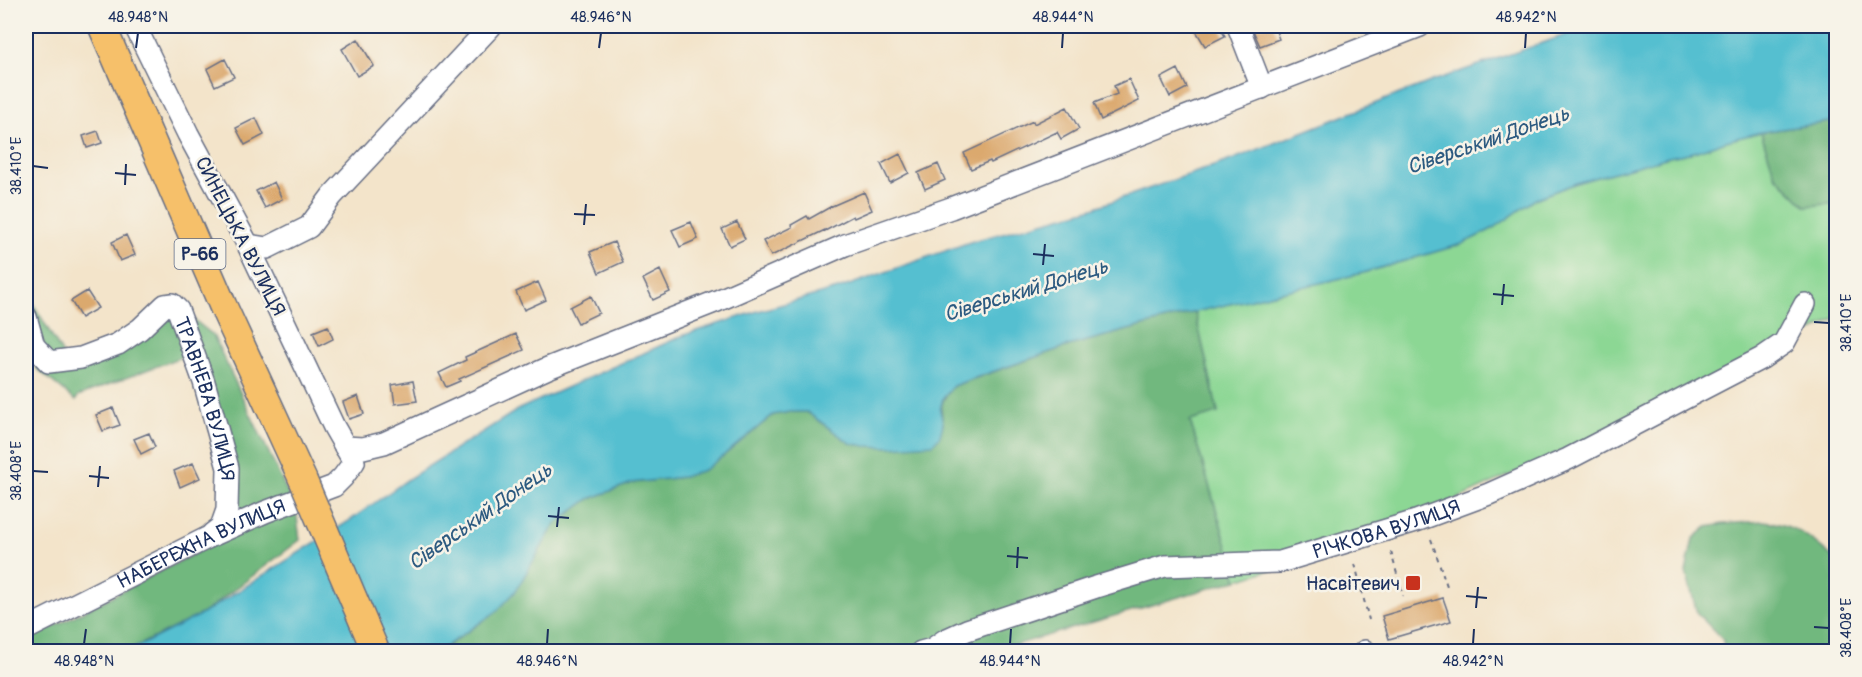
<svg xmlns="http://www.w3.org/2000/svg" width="1862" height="677" font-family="Pangolin,sans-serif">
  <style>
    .green { fill: #8cd794; stroke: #548379; stroke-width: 1.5 }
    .forest { fill: #71b87e; stroke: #46746e; stroke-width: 1.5 }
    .water { fill: #54bfd0; stroke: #387797; stroke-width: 1.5 }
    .building { fill: #dba96e }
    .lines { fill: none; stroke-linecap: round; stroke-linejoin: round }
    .minor-casing { stroke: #676e84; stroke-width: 24 }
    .major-casing { stroke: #676e84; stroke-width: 30 }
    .path { stroke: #676e84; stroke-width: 2; stroke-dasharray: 4.5 4.5; stroke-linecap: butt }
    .minor { stroke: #fff; stroke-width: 21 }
    .major { stroke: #f6c06b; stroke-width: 27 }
    .major-bridge-casing { stroke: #676e84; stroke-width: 30; stroke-linecap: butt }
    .major-bridge { stroke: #f6c06b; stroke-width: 27 }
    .ticks { fill: none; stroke: #1b2f5e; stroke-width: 2 }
    .poi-dot { fill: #c8321e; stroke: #f7f3e8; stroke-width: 2 }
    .labels { text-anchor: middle; stroke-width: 5; stroke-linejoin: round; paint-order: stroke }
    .shield { fill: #f7f3e8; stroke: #5d6a87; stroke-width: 1.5 }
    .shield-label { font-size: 18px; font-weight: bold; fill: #1b2f5e }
    .street-label { font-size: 20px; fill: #1b2f5e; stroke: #f7f3e8 }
    .poi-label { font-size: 20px; fill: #1b2f5e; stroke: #f7f3e8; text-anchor: end }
    .water-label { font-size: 21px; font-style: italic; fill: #2c5a80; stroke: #f7f3e8 }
    .neatline { fill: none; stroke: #1b2f5e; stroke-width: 2 }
    .ticks-label { font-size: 15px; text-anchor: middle; fill: #1b2f5e }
  </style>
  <rect width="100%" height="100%" fill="#f7f3e8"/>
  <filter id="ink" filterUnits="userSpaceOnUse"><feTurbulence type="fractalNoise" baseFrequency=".0167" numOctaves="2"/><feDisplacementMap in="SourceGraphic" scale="12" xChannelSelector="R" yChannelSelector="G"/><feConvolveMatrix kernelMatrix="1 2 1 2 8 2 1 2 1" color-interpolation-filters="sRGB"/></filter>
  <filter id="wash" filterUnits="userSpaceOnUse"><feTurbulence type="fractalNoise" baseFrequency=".008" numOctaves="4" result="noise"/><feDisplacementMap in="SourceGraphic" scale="24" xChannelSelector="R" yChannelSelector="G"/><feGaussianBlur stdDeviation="1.35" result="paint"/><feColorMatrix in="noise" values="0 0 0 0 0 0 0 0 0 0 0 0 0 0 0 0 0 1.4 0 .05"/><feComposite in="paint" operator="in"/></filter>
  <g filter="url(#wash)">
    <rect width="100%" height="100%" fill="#f3e4ca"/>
    <path class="green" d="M1761,132L1775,175L1806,206L1836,203V318L1766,358L1367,540L1237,580L1190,421L1218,412L1195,312L1363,273L1462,244L1494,228L1537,198L1579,182L1669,157L1694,152L1726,141Z"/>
    <path class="forest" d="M1836,121V203L1806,206L1775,175L1761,132Z
      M26,295L30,298L69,365L175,305L213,335L296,510L300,540L202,614L127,651H26V641L244,528L232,506L189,354L78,396L76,401L36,368L26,328Z
      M1195,312L1218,413L1190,421L1237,580L995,651L439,652L497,611L555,524L589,499L632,483L683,477L723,456L773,415L790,412H807L850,443L943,424C939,405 942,400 953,386L1068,346Z
      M1764,521C1797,525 1812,539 1836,560V651H1724L1723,640L1697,613L1686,572L1693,539L1707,527L1723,524Z"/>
    <path class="water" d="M1591,26H1836V121L1761,132L1726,141L1694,152L1669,157L1579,182L1537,198L1494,228L1462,244L1363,273L1195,312L1068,346L983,375L953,386L943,398L940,410L943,424L940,436L933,444L889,447L865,446L850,443L807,412H790L773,415L723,456L704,470L683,477L632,483L589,499L555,524L515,592L497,611L439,651L127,652L202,614L349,521L408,479L519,409L684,335L758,311L838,289L970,242L1093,208L1231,160L1430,82Z"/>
    <g id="blocks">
      <path class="building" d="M1193,26H1219L1225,36L1205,46Z
        M1251,26H1274L1279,39L1260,46Z
        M358,39L374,66L357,76L342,49Z
        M225,59L234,77L215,86L207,69Z
        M1178,69L1187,88L1170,97L1161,78Z
        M1129,79L1139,101L1101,120L1094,103L1117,94L1114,86Z
        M1067,107L1079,129L1061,139L1057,132L991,163L990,161L971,169L964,153L1033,121L1034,124Z
        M256,118L264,135L245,145L236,128Z
        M98,131L102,143L87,148L83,136Z
        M900,154L909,173L890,183L881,164Z
        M938,164L945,180L925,189L918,173Z
        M274,182L282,199L265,208L256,191Z
        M864,192L872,210L854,218L853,216L825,231V230L771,256L763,241L792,227L791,225L807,216L809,219L832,206Z
        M691,222L698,239L680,247L672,230Z
        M737,222L745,239L730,246L722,229Z
        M126,235L135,255L120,261L112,242Z
        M614,242L623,262L599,273L590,252Z
        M660,270L670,292L653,300L643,279Z
        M538,282L546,300L524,310L516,292Z
        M87,291L98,308L81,318L71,301Z
        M591,296L599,313L578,323L570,307Z
        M328,326L333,339L319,346L313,332Z
        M516,334L524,350L459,379L460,381L446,387L439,373L466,360L465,357Z
        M413,381L417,401L395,404L392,385Z
        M358,396L364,414L349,419L343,402Z
        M113,408L120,425L103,431L96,415Z
        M149,433L155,447L141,454L134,439Z
        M193,463L200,478L180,487L174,471Z
        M1443,598L1451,621L1389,639L1382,616Z"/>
    </g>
  </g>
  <g filter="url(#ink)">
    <use href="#blocks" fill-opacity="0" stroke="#676e84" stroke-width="1.5"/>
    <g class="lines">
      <g class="minor-casing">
        <g id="minor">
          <path d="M1238,26L1262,88"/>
          <path d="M248,245L267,248L309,227L332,196L491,26"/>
          <path id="s1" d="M26,317L34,346L49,362L81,358L118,344L140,329L165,305L172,304L178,310L204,382L228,468L227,510L221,527L212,534"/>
          <path d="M345,447L363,448L384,443L548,368L717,301L845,245L951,208L1420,26"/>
          <path id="s2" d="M26,629L207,538L265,512L334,486L343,477L354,462L334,427L248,245L188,134L135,26"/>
          <path id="s3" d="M921,652L932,649L945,640L967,630L1096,587L1165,566L1280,562L1416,521L1489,494L1568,459L1762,358L1784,343L1805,304"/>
          <path d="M1365,652V651"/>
        </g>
      </g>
      <g class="major-casing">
        <path id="major" d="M102,26L223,306L303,480"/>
      </g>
      <path class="path" d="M1431,539L1447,586
        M1391,552L1403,596
        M1355,564L1369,620"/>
      <use href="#minor" class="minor"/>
      <use href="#major" class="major"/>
      <g class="major-bridge-casing">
        <path id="major-bridge" d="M303,480L376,652"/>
      </g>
      <use href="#major-bridge" class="major-bridge"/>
    </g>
  </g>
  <path class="ticks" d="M136,48L138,33M599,48L601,33M1062,48L1063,33M1525,48L1526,33M33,166L48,168M115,173L136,175M125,185L126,164M574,214L595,215M584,225L586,204M1033,254L1054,256M1043,265L1045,244M1493,294L1514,296M1502,305L1504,284M1814,322L1829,323M33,471L48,472M89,476L109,478M98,487L100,466M548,516L569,518M557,527L559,507M1007,556L1028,558M1017,568L1018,547M1466,596L1487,598M1476,608L1478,587M1814,627L1829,628M84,644L86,629M547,644L548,629M1010,644L1011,629M1473,644L1474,629"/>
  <rect class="poi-dot" x="1405" y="575" width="16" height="16" rx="3"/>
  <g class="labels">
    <rect class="shield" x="174.5" y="239" width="51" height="30" rx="4.5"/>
    <g class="shield-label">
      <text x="200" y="260">Р-66</text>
    </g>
    <g class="street-label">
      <text transform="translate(241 236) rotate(63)" y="7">СИНЕЦЬКА ВУЛИЦЯ</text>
      <text dy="7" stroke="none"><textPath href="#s1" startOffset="294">ТРАВНЕВА ВУЛИЦЯ</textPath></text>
      <text dy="7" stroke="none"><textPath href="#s3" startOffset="486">РІЧКОВА ВУЛИЦЯ</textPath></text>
      <text dy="7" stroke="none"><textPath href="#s2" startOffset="195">НАБЕРЕЖНА ВУЛИЦЯ</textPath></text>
    </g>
    <g class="poi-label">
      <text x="1400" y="590">Насвітевич</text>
    </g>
    <g class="water-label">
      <text transform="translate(1488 140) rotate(-19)" y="7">Сіверський Донець</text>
      <text transform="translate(1026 290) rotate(-17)" y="7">Сіверський Донець</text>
      <text transform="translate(480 516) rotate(-35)" y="7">Сіверський Донець</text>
    </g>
  </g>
  <rect width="1862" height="677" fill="none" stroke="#f7f3e8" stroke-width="66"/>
  <rect x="33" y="33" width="1796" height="611" class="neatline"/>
  <g class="ticks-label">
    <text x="138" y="22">48.948°N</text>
    <text x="601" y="22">48.946°N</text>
    <text x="1063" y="22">48.944°N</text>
    <text x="1526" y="22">48.942°N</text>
    <text transform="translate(16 166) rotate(-90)" y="5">38.410°E</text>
    <text transform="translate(1846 323) rotate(-90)" y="5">38.410°E</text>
    <text transform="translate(16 471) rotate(-90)" y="5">38.408°E</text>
    <text transform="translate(1846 628) rotate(-90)" y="5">38.408°E</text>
    <text x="84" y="666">48.948°N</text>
    <text x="547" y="666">48.946°N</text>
    <text x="1010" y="666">48.944°N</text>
    <text x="1473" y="666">48.942°N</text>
  </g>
</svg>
